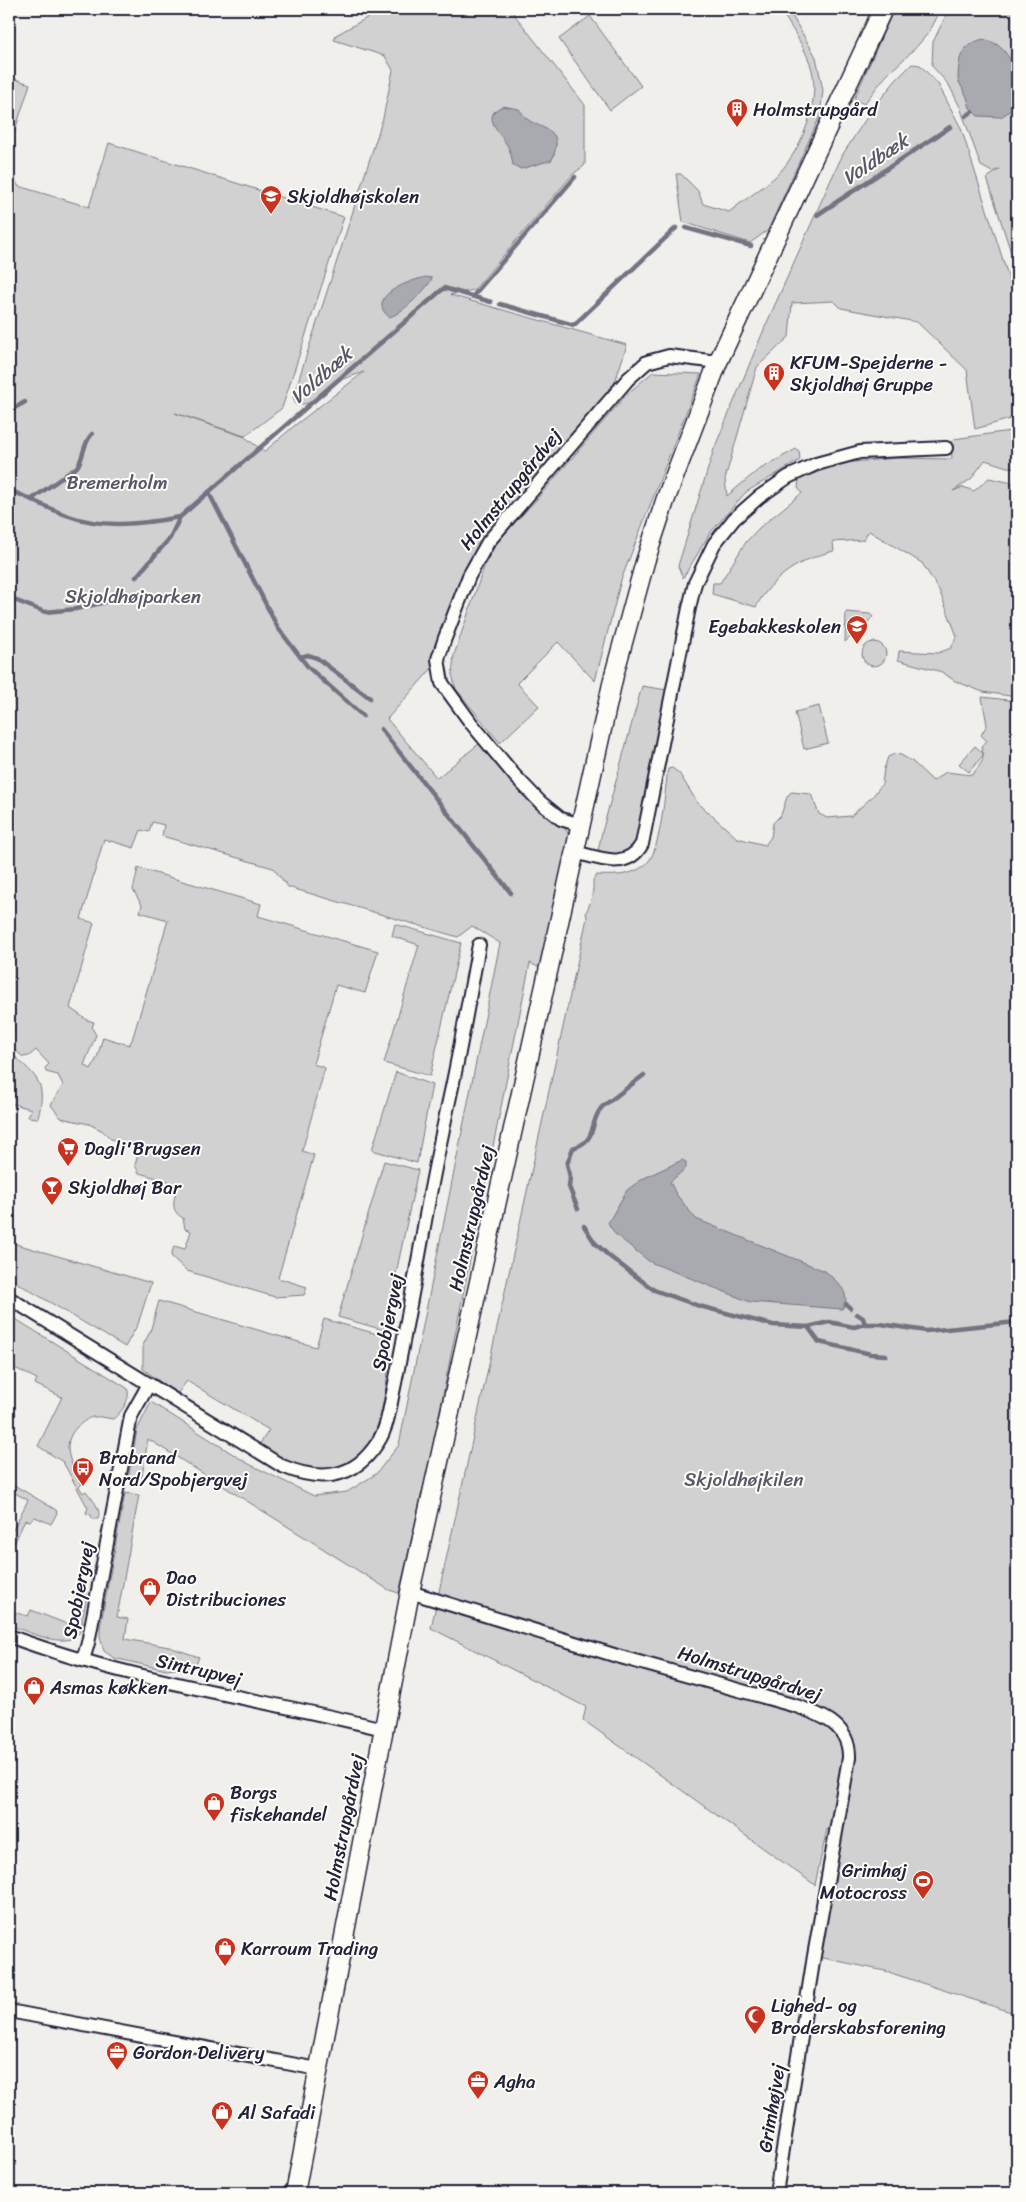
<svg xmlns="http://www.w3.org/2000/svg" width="1026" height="2202" font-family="Sriracha,sans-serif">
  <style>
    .green { fill: #d2d1d1; stroke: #7a7a86 }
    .water { fill: #a9a9b0; stroke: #737381 }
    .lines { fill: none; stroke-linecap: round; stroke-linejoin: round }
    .stream { stroke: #737381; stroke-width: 4.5 }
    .street-casing { stroke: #22223b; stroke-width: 16 }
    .secondary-casing { stroke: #22223b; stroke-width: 21 }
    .street { stroke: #fdfcf7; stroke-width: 12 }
    .secondary { stroke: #fdfcf7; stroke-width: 18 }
    .labels { text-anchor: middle; stroke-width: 4; stroke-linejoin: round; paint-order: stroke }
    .poi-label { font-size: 19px; fill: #22223b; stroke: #fdfcf7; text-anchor: start }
    .park-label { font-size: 19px; fill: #575768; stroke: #fdfcf7 }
    .street-label { font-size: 19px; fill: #22223b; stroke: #fdfcf7 }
    .water-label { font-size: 20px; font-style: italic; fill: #58586a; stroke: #fdfcf7 }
  </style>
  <rect width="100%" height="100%" fill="#f0efec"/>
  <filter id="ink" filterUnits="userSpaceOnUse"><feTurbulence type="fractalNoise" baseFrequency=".02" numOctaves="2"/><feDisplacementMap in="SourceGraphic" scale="10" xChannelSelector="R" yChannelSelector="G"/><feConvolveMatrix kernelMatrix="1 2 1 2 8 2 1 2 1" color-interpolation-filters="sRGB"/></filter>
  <g filter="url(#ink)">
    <path class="green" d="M383,9H510L585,105V165L572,175L474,290L450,295L627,345L612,391L518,497L476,549L432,656L434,666L387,719L437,778L481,742L563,825L570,837L540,968L530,963L432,1449L399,1593L389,1590L148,1439L141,1483L128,1480L137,1430L151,1402L247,1463L314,1496L347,1492L376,1474L399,1445L500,943L472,926L458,937L288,887L273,868L162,836L164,825L152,822L149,832L141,830L134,848L104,839L81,919L94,923L70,1008L87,1020L94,1022L92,1028L96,1035L84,1065L91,1069L97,1058L103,1037L129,1045L132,1040L168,920L140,912L142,905L133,890L138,868L261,904L258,916L378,951L365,993L336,985L313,1064L325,1068L302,1151L314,1155L278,1278L307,1287L304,1295L275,1297L187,1271L171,1256L174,1246L185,1249L191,1231L185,1229L183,1218C168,1210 175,1198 178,1184L139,1173L135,1165L140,1147L111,1139L103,1131L89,1124L61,1118L51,1105L63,1085L58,1075L46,1072L45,1068L49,1064L36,1050L29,1056L23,1057L9,1045L14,1028L9,1015V163L18,186L89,207L109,143L344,217L282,408L245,436L175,413L245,437L264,452L294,426L364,372L334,382L310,403L296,405L293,397L383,118L393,70L385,56L334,40L336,35Z
      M780,9H788L816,57L823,90L820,116L768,230L750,243L683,222L676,174H681L698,191L703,204L729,212C745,199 768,185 781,171C804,144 822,98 810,63C803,44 790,26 780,9Z
      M894,9H940C931,37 910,53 889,73C880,82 872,94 864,104L854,99Z
      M949,9H1017V271L987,178L1000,169L992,172L981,166L960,107L949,85L932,66L933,42Z
      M590,16L641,86L610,110L559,39Z
      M912,64L920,65L938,84L961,128L1017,304V417L975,429L967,370L917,322L841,308L834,301L792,303L789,337L757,367L725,479L727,496L757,471L796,449L799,451L800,460L746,492L710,533L683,578L678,566L714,449L765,327L829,184L843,154L871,111L896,80Z
      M9,77L30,84L9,149Z
      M653,372L701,374L621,580L595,681L558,642L517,683L539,706L500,743L456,689L452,675L454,655L485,564L498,541L536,500L627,394Z
      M1017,430V468L1007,467L985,460L971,479L953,491L963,487L974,491L989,478L1017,484V697L983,692L955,681L942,672L898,660L899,651L938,653L951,648L957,636L939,590L922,563L869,531L863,540L833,542L834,551C800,559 772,577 756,607L712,594L713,583H720L746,542L759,528L802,493L798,488L799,479L843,463L896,458L952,459L951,442L954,439Z
      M846,612L870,614L873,617L845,642Z
      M862 654a12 12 0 1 1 24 0a12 12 0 1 1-24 0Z
      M642,686L667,690L636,843C625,856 614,855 598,851L602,832Z
      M982,697L1017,701V2014L885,1971L814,1956L837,1833L827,1829L815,1885L583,1720L586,1707L431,1628L587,918L586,912C591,904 594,890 593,880L597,875C614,876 635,876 648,862C661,848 665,790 668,769L672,768L679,773L697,802L737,838L765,845L771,837L773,823L781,815L787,797L791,792L811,794L819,814L827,818L851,816L873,796L882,784L884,769L888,757L894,754L901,755L913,762L933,781L946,772L972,775C981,763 986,761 981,746L987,741L981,735L987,725Z
      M819,706L828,743L804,749L795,712Z
      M975,746L984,754L969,772L959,764Z
      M395,924L461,943L430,1076L384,1063L419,945L392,936Z
      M9,1051C35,1076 48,1080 38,1118L28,1117L31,1109L9,1103Z
      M396,1072L432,1085L417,1163L372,1150Z
      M384,1161L418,1170L384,1330L338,1317Z
      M9,1242L151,1283L138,1324L125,1347L9,1278Z
      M159,1301L316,1347L324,1319L384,1336L383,1358L390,1359C386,1383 384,1408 376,1431C364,1462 330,1474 300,1467C286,1464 272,1452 259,1445L269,1430L187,1381L177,1394L143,1369V1345L150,1332Z
      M9,1315L127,1388C132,1398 121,1413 113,1419C106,1418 100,1416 93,1417C87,1418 82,1423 77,1427C59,1445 72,1466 82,1484L79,1487L83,1493L86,1491C92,1499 102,1509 98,1519H93L90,1514L86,1513L88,1508L63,1462L38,1446L62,1397L35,1384L37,1379L13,1367L14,1363L9,1361Z
      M9,1482L56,1510L57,1513L51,1524L35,1517L30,1521L25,1520L9,1555V1528L13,1530L28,1500L9,1490Z
      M125,1493L139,1495L117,1617L128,1619L125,1639L169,1647L199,1657L195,1667L166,1670L114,1658L104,1651L100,1637V1628Z
      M85,1591C88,1597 84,1609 83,1617C82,1622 82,1628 79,1633C66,1651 25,1630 9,1625V1611L28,1616L31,1610L67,1624L78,1614Z"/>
    <path class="water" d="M983,39C1005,45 1004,53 1017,68V106L1001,117L978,116L970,108L967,97L958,80C959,58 959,46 983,39Z
      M503,106L519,109C522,112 524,117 527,119C545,132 565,127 552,160L521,169L513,165C512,159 511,154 509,149C503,135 478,116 503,106Z
      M426,277L432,278C429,288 399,316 389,317C364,296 411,280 426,277Z
      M682,1160L686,1162V1168L670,1182L676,1194L696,1219L825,1271C835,1280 854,1294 842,1309L750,1302L650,1262L615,1234L608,1223L627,1190L642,1179Z"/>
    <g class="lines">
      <path class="stream" d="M966,116L972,112
        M817,215L950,127
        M686,228L751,246
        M473,296L575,177
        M500,304L574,325L676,228
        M9,411L25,402
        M9,490C28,497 46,508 66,515C103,529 142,524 180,517
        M209,493L278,628L308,667L363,716
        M32,499L77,467C84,457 83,443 92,434
        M136,577L170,538L180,517L444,288L491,302
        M9,598L45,612L76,609L105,602L123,587
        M300,657L308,655L317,658L370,698
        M381,729L511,893
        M578,1209L569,1187L570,1177L567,1164L573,1148C599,1140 588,1123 602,1107L644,1075
        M584,1226L595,1243L609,1256L654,1290L699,1306L773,1325L808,1327L829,1322L854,1327L865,1324H881L926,1331L1017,1322
        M846,1304L850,1308
        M857,1314L863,1318L865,1324
        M808,1327L819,1342L871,1354L886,1355"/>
      <g class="street-casing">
        <path id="street" d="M580,825L561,819L540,802L515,776L471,723L442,683L438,659L445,638L469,576L488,542L628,379L647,362L669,356L718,362
          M575,852C599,858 627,871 642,844L689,608L695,583L714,544L734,519L759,497L788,477L816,464L860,452L946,448
          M9,1298L282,1466C320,1482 354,1480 378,1442C388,1427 390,1405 394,1388C404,1339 413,1289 422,1239C430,1188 441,1138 452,1087C462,1040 470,992 479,945
          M410,1592L617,1656L796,1706C822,1715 850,1725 849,1758L814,1956L776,2193
          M9,1636C129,1681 258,1698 383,1729
          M83,1660L88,1643L131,1416L149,1384
          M9,2011L318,2069"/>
      </g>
      <g class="secondary-casing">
        <path id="secondary" d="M295,2193L410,1592L614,675L645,562L665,501L718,362L883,9"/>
      </g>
      <use href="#street" class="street"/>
      <use href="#secondary" class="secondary"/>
    </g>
  </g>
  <defs>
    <g id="building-pin" transform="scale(1.125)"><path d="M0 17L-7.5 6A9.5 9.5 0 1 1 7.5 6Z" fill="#c8321e" stroke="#fdfcf7"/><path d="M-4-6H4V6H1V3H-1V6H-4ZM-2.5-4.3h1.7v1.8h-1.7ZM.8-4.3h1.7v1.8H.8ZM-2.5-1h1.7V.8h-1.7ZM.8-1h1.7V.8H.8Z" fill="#fff"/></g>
    <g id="school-pin" transform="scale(1.125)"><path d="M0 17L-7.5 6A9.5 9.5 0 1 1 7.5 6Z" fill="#c8321e" stroke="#fdfcf7"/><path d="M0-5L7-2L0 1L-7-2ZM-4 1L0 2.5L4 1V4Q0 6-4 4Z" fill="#fff"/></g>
    <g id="supermarket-pin" transform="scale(1.125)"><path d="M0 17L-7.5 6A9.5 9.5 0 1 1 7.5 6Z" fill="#c8321e" stroke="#fdfcf7"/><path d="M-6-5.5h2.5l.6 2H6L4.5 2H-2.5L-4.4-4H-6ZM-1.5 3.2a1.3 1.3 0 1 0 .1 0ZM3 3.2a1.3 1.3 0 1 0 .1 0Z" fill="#fff"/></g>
    <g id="bar-pin" transform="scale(1.125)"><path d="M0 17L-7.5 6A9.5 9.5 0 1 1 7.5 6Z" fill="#c8321e" stroke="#fdfcf7"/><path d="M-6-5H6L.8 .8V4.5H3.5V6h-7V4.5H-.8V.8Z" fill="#fff"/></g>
    <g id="bus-pin" transform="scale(1.125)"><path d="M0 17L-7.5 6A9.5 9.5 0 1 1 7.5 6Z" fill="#c8321e" stroke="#fdfcf7"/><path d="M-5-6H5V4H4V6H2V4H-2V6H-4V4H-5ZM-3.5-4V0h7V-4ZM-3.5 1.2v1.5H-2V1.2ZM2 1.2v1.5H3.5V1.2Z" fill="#fff"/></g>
    <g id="shop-pin" transform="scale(1.125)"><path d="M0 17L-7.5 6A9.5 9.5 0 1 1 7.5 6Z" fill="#c8321e" stroke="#fdfcf7"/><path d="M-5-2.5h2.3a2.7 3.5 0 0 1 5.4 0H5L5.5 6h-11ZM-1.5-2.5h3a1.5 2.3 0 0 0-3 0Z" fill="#fff"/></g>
    <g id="stadium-pin" transform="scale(1.125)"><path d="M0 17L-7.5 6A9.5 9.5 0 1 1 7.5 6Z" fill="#c8321e" stroke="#fdfcf7"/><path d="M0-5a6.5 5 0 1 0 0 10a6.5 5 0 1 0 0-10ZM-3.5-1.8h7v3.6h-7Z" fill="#fff"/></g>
    <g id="mosque-pin" transform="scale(1.125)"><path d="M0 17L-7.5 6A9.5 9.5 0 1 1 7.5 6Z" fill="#c8321e" stroke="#fdfcf7"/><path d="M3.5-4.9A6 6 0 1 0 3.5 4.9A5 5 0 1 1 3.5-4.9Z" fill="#fff"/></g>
    <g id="office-pin" transform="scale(1.125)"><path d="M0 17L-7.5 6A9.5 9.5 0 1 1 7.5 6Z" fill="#c8321e" stroke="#fdfcf7"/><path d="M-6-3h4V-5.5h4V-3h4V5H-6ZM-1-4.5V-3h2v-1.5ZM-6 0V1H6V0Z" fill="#fff"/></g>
  </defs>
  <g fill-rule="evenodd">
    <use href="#building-pin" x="737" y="109"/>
    <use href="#school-pin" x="271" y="196"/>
    <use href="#building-pin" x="774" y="373"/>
    <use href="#school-pin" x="857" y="626"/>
    <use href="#supermarket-pin" x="68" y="1148"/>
    <use href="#bar-pin" x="52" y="1187"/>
    <use href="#bus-pin" x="83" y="1468"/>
    <use href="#shop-pin" x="150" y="1588"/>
    <use href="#shop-pin" x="34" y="1687"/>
    <use href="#shop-pin" x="214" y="1803"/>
    <use href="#stadium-pin" x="923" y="1881"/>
    <use href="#shop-pin" x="225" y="1948"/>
    <use href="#mosque-pin" x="755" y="2016"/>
    <use href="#office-pin" x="117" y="2052"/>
    <use href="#office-pin" x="478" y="2081"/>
    <use href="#shop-pin" x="222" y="2112"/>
  </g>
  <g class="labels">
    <g class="poi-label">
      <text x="753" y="116">Holmstrupgård</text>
      <text x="287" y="203">Skjoldhøjskolen</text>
      <text x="790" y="369">KFUM-Spejderne -<tspan x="790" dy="22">Skjoldhøj Gruppe</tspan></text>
      <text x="841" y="633" text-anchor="end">Egebakkeskolen</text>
      <text x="84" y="1155">Dagli'Brugsen</text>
      <text x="68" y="1194">Skjoldhøj Bar</text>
      <text x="99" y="1464">Brabrand<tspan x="99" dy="22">Nord/Spobjergvej</tspan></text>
      <text x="166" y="1584">Dao<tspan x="166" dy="22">Distribuciones</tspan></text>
      <text x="50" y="1694">Asmas køkken</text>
      <text x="230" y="1799">Borgs<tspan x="230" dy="22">fiskehandel</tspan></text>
      <text x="907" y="1877" text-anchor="end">Grimhøj<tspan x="907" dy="22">Motocross</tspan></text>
      <text x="241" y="1955">Karroum Trading</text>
      <text x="771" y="2012">Lighed- og<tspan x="771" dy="22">Broderskabsforening</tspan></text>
      <text x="133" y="2059">Gordon Delivery</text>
      <text x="494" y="2088">Agha</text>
      <text x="238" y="2119">Al Safadi</text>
    </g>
    <g class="park-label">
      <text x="117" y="489">Bremerholm</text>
      <text x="133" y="603">Skjoldhøjparken</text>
      <text x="744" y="1486">Skjoldhøjkilen</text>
    </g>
    <g class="street-label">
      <text transform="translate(510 489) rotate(-51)" y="7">Holmstrupgårdvej</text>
      <text transform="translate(471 1218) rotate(-77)" y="7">Holmstrupgårdvej</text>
      <text transform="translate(387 1322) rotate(-79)" y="7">Spobjergvej</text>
      <text transform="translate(78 1590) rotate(-79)" y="7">Spobjergvej</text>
      <text transform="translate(199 1669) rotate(13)" y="7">Sintrupvej</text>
      <text transform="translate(750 1673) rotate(17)" y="7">Holmstrupgårdvej</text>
      <text transform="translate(343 1827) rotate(-79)" y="7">Holmstrupgårdvej</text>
      <text transform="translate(771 2108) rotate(-81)" y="7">Grimhøjvej</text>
    </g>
    <g class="water-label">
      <text transform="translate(875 159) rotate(-34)" y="7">Voldbæk</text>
      <text transform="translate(321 375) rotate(-41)" y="7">Voldbæk</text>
    </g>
  </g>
  <rect width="1026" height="2202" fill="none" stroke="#fdfcf7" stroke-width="30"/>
  <rect x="15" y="15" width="996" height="2172" fill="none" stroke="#22223b" stroke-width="2" filter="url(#ink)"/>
</svg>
